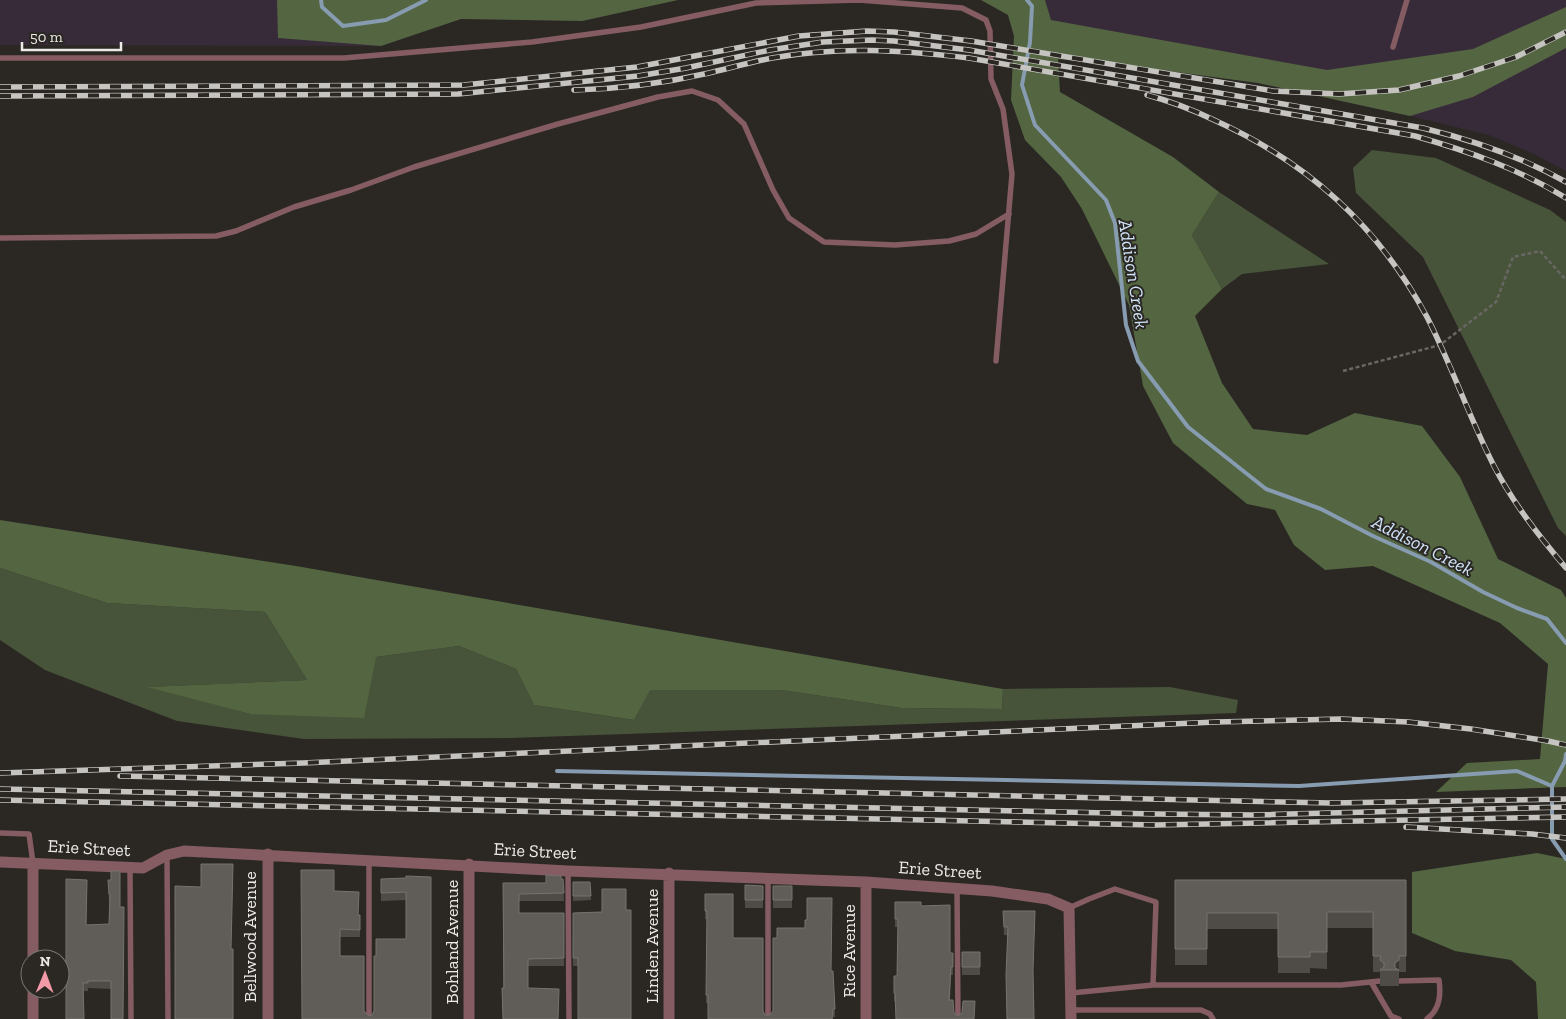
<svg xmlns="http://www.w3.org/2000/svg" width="1566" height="1019" font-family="'Zilla Slab',serif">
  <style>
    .industrial { fill: #382b39 }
    .green { fill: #47543a }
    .forest { fill: #536541 }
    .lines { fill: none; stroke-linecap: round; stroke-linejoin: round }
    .stream { stroke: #879cb0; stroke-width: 4 }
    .path { stroke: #696763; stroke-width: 2.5; stroke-dasharray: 4 2.5; stroke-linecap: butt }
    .lane { stroke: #845c61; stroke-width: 5.5 }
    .street { stroke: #845c61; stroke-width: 11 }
    .rail-casing { stroke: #c6c4c1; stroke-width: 5.5 }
    .rail { stroke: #2b2824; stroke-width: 4; stroke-dasharray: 11; stroke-linecap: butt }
    .wall { fill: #4f4c48 }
    .shaded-wall { fill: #393632 }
    .building { fill: #605d59; stroke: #76736f }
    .labels { text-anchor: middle; stroke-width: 4; stroke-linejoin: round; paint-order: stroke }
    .street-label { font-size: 18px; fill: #eceae7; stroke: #2b2824 }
    .water-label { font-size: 19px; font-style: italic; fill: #cfe3f7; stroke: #2b2824 }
  </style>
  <rect width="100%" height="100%" fill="#2b2824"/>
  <path class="industrial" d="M0,0H678L582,21L461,19L381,46L0,45Z
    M981,0H1566V171L1534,154L1489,135L1410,116L1258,83L1161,70L1014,45V36L1008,15Z"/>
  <path class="green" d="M1372,150L1436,158L1550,210L1566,222V536L1558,528L1423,257L1356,193L1353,168Z
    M1219,192L1329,264L1242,274L1222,289L1192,235Z
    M0,568L107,603L265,612L307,680L150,687L250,714L376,657L459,646L516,669L534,705L634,720L649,690H781L902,708L1002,709L1003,689L1170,687L1238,700L1236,713L510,738L304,739L177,721L45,670L0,640Z"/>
  <path class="forest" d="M277,0H678L582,21L461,19L381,46L278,38Z
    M981,0H1045L1051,20L1327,70L1473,49L1566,7V48L1473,97L1410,116L1258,83L1161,70L1058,59L1060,92L1173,157L1219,192L1192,235L1222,289L1195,316L1222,383L1253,429L1307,435L1355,413L1422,426L1460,477L1498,559L1561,590L1566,598V787L1436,792L1467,763L1540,759L1548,664L1500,623L1373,566L1325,570L1294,545L1275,510L1247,504L1173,443L1143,386L1129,305L1082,209L1061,177L1025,140L1011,100L1014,36L1008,15Z
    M0,520L296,566L1003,689L1002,709L902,708L781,690H650L634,720L534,705L516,669L459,646L376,657L364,718L250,714L147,687L307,680L265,612L107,603L0,568Z
    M1537,853L1566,859V1019H1538L1536,982L1511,960L1455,951L1412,933V872Z"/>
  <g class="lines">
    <path class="stream" d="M321,0L322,7L343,26L386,20L426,0
      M1027,0L1032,6L1030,42L1022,85L1035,125L1106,200L1115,223L1126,325L1138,361L1188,427L1266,489L1321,509L1373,536L1431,562L1483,592L1517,608L1547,619L1566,643
      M1566,754L1565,761L1552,786V839L1566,859
      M557,771L1299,786L1517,771L1552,786"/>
    <path class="path" d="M1343,371L1440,345L1496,302L1513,257L1540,251L1566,280"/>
    <path class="lane" d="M1393,47L1407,0
      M0,58H344L532,42L641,27L756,3L859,0L962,8L986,20L990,31L991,79L1003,109L1012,174L996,361
      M0,238L216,236L236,231L294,207L351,190L414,167L558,124L658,97L692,91L718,100L744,124L773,190L789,218L824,242L895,245L949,241L976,234L1009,214
      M0,833L29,834L33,863
      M167,855L168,1019
      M369,861V1019
      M130,868L131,1019
      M568,871L569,1019
      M768,878V1019
      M957,888L958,1019
      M1069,908L1089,899L1115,889L1156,902L1153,985L1071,993
      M1399,981L1439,980C1441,995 1440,1009 1427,1019
      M1371,982L1391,1016L1399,1019
      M1153,985H1341L1380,981
      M1071,1010H1201L1210,1014L1213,1019"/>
    <path class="street" d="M268,854V1019
      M0,862L143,868L167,855L184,851L568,871L866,882L992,891L1048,899L1069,908L1071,1019
      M469,864V1019
      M669,873V1019
      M866,882V1019
      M33,959V863
      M33,1019V989"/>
    <g class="rail-casing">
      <path id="rail" d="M0,87L464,85L637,67L799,36L867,31L894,32L971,41L1273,91L1339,94L1399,90L1459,76L1516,57L1566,32
        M574,90C619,89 665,83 709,73C730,68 751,62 772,58C838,46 902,50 969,58L1415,136C1468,151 1519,169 1566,198
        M1147,95C1170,101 1193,110 1214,120C1309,163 1378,226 1427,317C1452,366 1469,417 1494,466C1513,503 1539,536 1566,568
        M0,96L458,94L638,76L686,68L770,50L823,42L872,40L894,41L969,50L1423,128C1472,140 1522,157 1566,182
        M0,773L303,763L1216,722L1341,719L1408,722L1471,729L1548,741L1566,745
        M120,776L1331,803L1566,799
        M0,789L1156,814L1252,815L1566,807
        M0,800L1155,825L1566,817
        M1406,827L1532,834L1566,838"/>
    </g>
    <use href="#rail" class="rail"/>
  </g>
  <path class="wall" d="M406,878L431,1019H302L334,891L358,915H360V937H340V956L364,1011L369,1016L372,1015L374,1011L376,956L406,939V900L381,901V879Z
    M563,879L564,901H519V913H564V966H528L503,988V883H546Z
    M108,880H111V989L88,988V991H83L66,1019L109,924L110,902H109Z
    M1175,880H1406V972H1399V986H1380V972H1373V928H1327V969L1310,968V973H1278V929H1207V965H1175Z
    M573,882H590L591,900L573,901Z
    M745,885L763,886V908H745Z
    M773,886H792V908H773Z
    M705,894L733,938L765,1015H770L831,971L835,1009V1017H833V1019H708V1003H706L707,919H705Z
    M895,902L921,906L950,953H953V975H951L950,1000L954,1013L958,1016L975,1009L974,1019H896L895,1001H894V976H897L898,927H895Z
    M626,910L578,966H573V913L602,912Z
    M1003,911L1034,975L1007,935H1004Z
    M962,952H980V975H962Z"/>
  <path class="shaded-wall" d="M1399,960V976V970H1395V963Z"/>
  <path class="building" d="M201,864H233L231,949H233V1019H175V886L201,887Z
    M301,870H334V891L359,892L358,915H360V930L340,929V956H364V1011L369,1016L372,1015L374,1011V956H376V939H406V892L381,893V879L406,878V876L431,877V1019H302Z
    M111,871H120V907H124L123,1019H111V981H88V983H83L84,1019H66V879L87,880L86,925L109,924L110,894H109L108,880H111Z
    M546,875L561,876V879H563L564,893L519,894V913H564V958L528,959V988L559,989L558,1019H503L502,988H504L503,883H546Z
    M1175,880H1406V956H1399V960L1395,963V968L1399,970H1380L1384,967V963L1380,960L1381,956H1373V912H1327V952H1310V957H1278V913H1207V949H1175Z
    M573,882H590L591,896H573Z
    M745,885L763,886V900H745Z
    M773,886H792V900H773Z
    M602,889H626V910H631V1019H578V958H573V913L602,912Z
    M705,894H733V938H763V1011L765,1015H770L773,1011V938H777V928H805V920H807V898H832L831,971H833L835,1009H833L832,1019H708V995H706L707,911H705Z
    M895,902H921V906L950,905V953H953V967H951L949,1000H953L954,1013L958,1016L962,1013L963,1001H975L974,1019H896L895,993H894V976H897L898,919H895Z
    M1003,911H1035L1033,970L1034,1019H1007L1006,975L1008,927H1004Z
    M962,952H980V967H962Z"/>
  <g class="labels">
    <g class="street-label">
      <text transform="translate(89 848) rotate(3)" y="6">Erie Street</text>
      <text transform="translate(535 851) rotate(3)" y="6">Erie Street</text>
      <text transform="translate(940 870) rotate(4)" y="6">Erie Street</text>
      <text transform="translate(250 937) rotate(-90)" y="6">Bellwood Avenue</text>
      <text transform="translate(452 942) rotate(-90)" y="6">Bohland Avenue</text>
      <text transform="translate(652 946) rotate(-90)" y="6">Linden Avenue</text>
      <text transform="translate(849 951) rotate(-90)" y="6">Rice Avenue</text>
    </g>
    <g class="water-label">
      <text transform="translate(1134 274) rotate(81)" y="7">Addison Creek</text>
      <text transform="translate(1423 545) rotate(27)" y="7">Addison Creek</text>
    </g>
  </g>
  <g transform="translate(45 974) rotate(1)"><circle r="24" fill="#2b2824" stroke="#787672"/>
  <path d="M0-4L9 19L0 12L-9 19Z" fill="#f39aa8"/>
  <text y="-8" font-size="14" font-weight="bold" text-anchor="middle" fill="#eceae7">N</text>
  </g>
  <path d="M22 42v8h99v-8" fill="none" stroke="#eceae7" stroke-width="2.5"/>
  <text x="30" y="42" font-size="15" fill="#eceae7" stroke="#2b2824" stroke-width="4" paint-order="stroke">50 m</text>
</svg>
